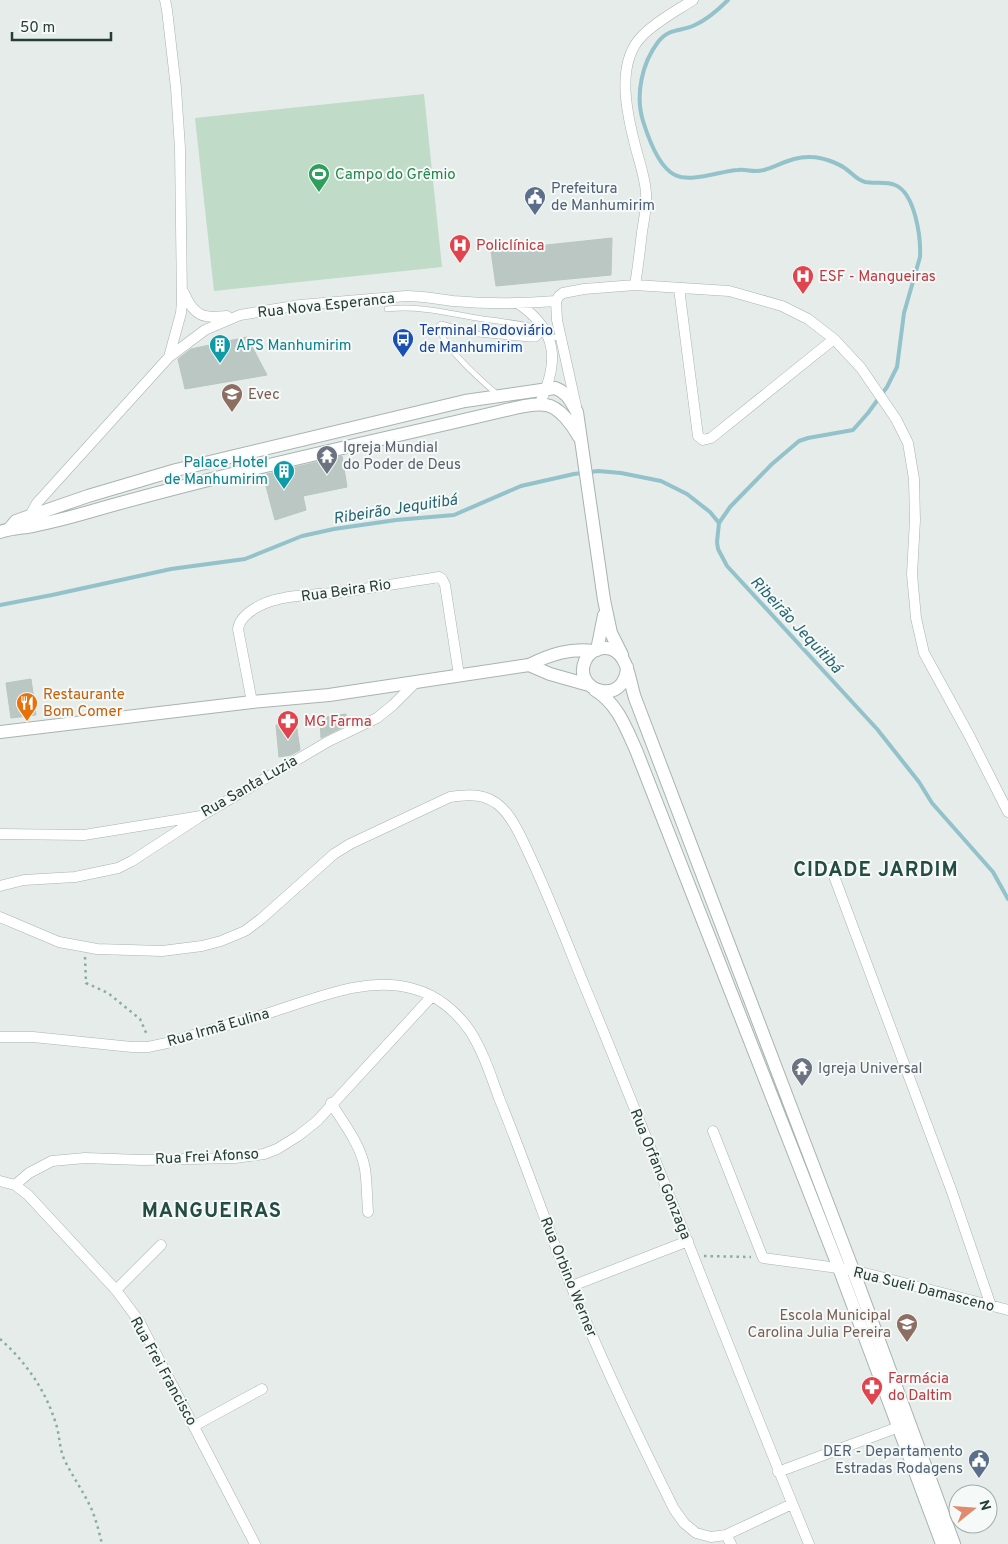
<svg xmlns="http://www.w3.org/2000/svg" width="1008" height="1544" font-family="Overpass,sans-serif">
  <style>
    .green { fill: #c0dbc7 }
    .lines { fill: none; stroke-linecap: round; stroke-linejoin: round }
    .stream { stroke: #93c2cb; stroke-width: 4 }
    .building { fill: #bac7c2; stroke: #b8c5c0 }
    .service-casing { stroke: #a8b4b0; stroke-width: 6 }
    .minor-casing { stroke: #a8b4b0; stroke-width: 11 }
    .tertiary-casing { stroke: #a8b4b0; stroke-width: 14 }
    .path { stroke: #89aca1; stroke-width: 2.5; stroke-dasharray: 2.5 4; stroke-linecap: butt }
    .service { stroke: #fff; stroke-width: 5 }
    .minor { stroke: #fff; stroke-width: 10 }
    .tertiary { stroke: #fff; stroke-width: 12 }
    .labels { text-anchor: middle; stroke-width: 4; stroke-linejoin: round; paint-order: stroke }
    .leisure-label { font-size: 15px; fill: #27864d; stroke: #f5f9f7; text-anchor: start }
    .service-label { font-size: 15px; fill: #4e5e75; stroke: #f5f9f7; text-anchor: start }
    .health-label { font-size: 15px; fill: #be3a42; stroke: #f5f9f7; text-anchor: start }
    .street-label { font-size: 15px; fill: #263c36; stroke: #f5f9f7 }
    .transit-label { font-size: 15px; fill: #164399; stroke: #f5f9f7; text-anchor: start }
    .culture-label { font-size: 15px; fill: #0d838f; stroke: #f5f9f7; text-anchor: start }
    .education-label { font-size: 15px; fill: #785e54; stroke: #f5f9f7; text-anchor: start }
    .worship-label { font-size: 15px; fill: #5b616d; stroke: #f5f9f7; text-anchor: start }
    .food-label { font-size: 15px; fill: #c56008; stroke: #f5f9f7; text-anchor: start }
    .water-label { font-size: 16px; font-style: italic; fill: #266571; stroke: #f5f9f7 }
    .district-label { font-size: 20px; font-weight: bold; letter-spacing: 1px; fill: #244c42; stroke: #f5f9f7 }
  </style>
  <rect width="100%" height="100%" fill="#e5ece9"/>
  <path class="green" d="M424,94L442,267L214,291L195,118Z"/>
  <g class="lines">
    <path class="stream" d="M719,523L730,507L772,464L799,441L808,438L853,430L868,413L887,387L897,367L904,313L920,257C921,237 915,193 895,185C886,181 875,184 865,182C857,180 853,174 846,169C838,163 822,157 811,157C794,156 780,165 764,170C753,173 748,169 738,170C720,171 691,183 675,175C658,167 648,137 643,121C635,95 642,63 658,42C670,27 681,32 695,25C708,19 718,10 728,0
      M0,605L52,595L171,569L245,559L302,536L334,529L396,520L454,515L521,486L574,474L598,471L621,473L661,481L687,494L710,512L719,523L717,542L718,549L727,566L877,729L919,782L932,803L993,872L1008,899"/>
  </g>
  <path class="building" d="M612,238L611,275L496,286L491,251Z
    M247,337L267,375L185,389L178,359L191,349Z
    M342,456L347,487L303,496L306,510L275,520L263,475Z
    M31,679L36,715L11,718L6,683Z
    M346,714L347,725L321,738L320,718Z
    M296,723L300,750L291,755L279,757L276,725Z"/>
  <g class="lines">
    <g class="service-casing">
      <path id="service" d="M387,309C420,305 451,314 483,319C499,321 514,323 529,326C536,328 537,331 542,334C547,338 554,337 561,338
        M498,395C483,382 441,346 439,326L441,324L478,334L530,339H536L541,334"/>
    </g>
    <g class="minor-casing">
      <path id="minor" d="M165,0L167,10L176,88L180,148L182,301L181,313L169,357
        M635,285C638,267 640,249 642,232C644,219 647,206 646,193C645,176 638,158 634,141C626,109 616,61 643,35C657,21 676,11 693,0
        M679,288L698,436L703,440L711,438L834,339
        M184,293C194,316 203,319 227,316
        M519,304C559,332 559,363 539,405
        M576,406L557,320L556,301L559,296L563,293L584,289L635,285L729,291L782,306L808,319L834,339L861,368L896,419L908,443L914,479L915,520L912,574L916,618L924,653L969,735L1008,812
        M31,520L32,512L37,503L169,357L205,330L240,315L300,305L406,296C423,296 437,299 453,301C488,304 521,304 556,301
        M252,702L238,629C240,613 264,602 279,599C299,594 320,595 340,592C373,588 406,582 439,577L442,579L445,585L459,675
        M0,834L84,835L201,816L329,741L377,718L393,705L417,681
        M831,868L952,1192L991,1306
        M0,886L24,880L75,877L118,868L132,861L198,818
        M0,917L59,942L97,949L162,951L202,946L221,941L245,931L261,919L334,854L350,844L450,797C469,794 487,793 502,808C514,820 523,841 530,856C550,899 567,943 585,987C662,1172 732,1359 809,1544
        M0,1037H33L132,1047H148L167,1043C201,1032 235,1023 269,1013C315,999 366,975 414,989C437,995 457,1012 470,1031C483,1051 491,1076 499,1098C520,1149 538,1201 558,1253C592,1341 632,1425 674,1509L684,1523L696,1533L711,1537L726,1535L792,1504
        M331,1103C344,1124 361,1145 365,1169C367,1183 367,1198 368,1212
        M713,1131L763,1258L853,1270L1008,1310
        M0,1181L15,1185L28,1195L116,1290L139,1321L255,1544
        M15,1185L29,1173L52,1161L85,1158L142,1160L235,1158L264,1154L277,1149L298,1136L317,1121L432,996
        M572,1286L688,1241
        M116,1290L161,1245
        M194,1426L262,1389
        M778,1472L904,1425
        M726,1535L731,1544"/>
    </g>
    <g class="tertiary-casing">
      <path id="tertiary" d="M10,528L16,521L30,516L88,496L176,470L465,401L555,388C567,392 571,402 577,412L604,600L611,633L622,655
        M0,532C11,528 22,528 33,526C51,522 68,518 85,513C223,473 363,444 502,411C515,408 532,403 546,405C560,407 573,426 579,437
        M597,650L604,615
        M529,665L550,674L589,685
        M627,667C625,708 572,691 585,661C588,654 595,649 603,648C628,646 629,681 635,698L853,1270L954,1544
        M595,690C617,703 626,728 636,750L839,1268L942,1544
        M0,732L252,702L329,695L529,665C551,654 570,648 594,651"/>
    </g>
    <path class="path" d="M85,957L86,983L108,993L140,1019L147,1035
      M704,1256L751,1257
      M0,1339C26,1362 46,1391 56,1424C60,1436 59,1449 65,1461C73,1477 83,1491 91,1508C96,1519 99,1532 102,1544"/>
    <use href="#service" class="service"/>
    <use href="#minor" class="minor"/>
    <use href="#tertiary" class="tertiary"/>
  </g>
  <defs>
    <g id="stadium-pin" transform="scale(1.125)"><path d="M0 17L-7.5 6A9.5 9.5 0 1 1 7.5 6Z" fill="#2e9e5b" stroke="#f5f9f7"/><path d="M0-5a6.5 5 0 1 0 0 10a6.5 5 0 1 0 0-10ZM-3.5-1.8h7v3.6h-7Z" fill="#fff"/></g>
    <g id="civic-pin" transform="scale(1.125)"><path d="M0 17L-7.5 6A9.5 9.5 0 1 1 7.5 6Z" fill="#5c6f8a" stroke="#f5f9f7"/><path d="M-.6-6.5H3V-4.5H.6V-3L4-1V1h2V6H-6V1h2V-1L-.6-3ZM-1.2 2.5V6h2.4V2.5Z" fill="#fff"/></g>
    <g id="hospital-pin" transform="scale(1.125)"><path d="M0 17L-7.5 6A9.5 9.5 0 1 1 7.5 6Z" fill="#e0444e" stroke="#f5f9f7"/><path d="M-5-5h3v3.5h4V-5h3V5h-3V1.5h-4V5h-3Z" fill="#fff"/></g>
    <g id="bus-pin" transform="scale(1.125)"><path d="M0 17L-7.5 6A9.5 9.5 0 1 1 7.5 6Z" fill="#1a4fb4" stroke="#f5f9f7"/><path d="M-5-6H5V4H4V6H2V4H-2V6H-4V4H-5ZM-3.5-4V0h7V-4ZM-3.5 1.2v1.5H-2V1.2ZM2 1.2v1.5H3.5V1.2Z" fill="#fff"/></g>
    <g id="building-pin" transform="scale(1.125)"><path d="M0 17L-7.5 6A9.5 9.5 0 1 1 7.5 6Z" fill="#0f9aa8" stroke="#f5f9f7"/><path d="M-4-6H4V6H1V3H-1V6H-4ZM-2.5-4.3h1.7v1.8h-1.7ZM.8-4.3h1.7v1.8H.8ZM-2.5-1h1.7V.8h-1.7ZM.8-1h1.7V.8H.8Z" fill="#fff"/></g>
    <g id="school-pin" transform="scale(1.125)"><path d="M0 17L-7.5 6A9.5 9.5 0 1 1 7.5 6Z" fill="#8d6e63" stroke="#f5f9f7"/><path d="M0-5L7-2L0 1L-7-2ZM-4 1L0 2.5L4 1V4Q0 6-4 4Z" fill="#fff"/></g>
    <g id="temple-pin" transform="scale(1.125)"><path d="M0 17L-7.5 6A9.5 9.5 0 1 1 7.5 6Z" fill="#6b7280" stroke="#f5f9f7"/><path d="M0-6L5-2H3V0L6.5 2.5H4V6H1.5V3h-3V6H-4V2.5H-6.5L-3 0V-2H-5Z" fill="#fff"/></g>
    <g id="restaurant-pin" transform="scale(1.125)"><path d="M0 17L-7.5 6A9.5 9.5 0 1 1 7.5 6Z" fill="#e8710a" stroke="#f5f9f7"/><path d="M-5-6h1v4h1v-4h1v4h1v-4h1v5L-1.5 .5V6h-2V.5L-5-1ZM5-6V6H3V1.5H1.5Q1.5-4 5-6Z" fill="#fff"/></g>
    <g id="pharmacy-pin" transform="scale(1.125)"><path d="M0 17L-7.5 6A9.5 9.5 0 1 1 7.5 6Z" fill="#e0444e" stroke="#f5f9f7"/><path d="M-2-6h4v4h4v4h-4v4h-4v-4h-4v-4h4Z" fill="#fff"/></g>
  </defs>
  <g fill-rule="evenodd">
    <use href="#stadium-pin" x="319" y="174"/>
    <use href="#civic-pin" x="535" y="197"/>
    <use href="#hospital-pin" x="460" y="245"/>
    <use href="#hospital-pin" x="803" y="276"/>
    <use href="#bus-pin" x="403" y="339"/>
    <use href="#building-pin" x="220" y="345"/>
    <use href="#school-pin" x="232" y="394"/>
    <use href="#temple-pin" x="327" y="456"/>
    <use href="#building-pin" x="284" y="471"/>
    <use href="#restaurant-pin" x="27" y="703"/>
    <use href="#pharmacy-pin" x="288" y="721"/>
    <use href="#temple-pin" x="802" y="1068"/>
    <use href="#school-pin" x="907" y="1324"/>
    <use href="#pharmacy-pin" x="872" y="1387"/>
    <use href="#civic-pin" x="979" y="1460"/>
  </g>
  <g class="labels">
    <g class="leisure-label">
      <text x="335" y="179">Campo do Grêmio</text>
    </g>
    <g class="service-label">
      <text x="551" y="193">Prefeitura<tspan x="551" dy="17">de Manhumirim</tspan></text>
      <text x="963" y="1456" text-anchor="end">DER - Departamento<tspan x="963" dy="17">Estradas Rodagens</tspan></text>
    </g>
    <g class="health-label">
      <text x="476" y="250">Policlínica</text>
      <text x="819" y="281">ESF - Mangueiras</text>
      <text x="304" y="726">MG Farma</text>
      <text x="888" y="1383">Farmácia<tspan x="888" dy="17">do Daltim</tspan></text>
    </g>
    <g class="street-label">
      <text transform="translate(326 305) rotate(-6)" y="5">Rua Nova Esperanca</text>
      <text transform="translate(346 590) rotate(-8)" y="5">Rua Beira Rio</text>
      <text transform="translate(249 786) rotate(-30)" y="5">Rua Santa Luzia</text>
      <text transform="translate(218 1027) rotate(-16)" y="5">Rua Irmã Eulina</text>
      <text transform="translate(207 1156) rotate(-3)" y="5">Rua Frei Afonso</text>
      <text transform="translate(661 1174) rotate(68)" y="5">Rua Orfano Gonzaga</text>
      <text transform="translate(569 1277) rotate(68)" y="5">Rua Orbino Werner</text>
      <text transform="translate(924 1289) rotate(14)" y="5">Rua Sueli Damasceno</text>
      <text transform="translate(164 1371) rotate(61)" y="5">Rua Frei Francisco</text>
    </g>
    <g class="transit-label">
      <text x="419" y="335">Terminal Rodoviário<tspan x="419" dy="17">de Manhumirim</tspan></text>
    </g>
    <g class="culture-label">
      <text x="236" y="350">APS Manhumirim</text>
      <text x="268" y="467" text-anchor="end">Palace Hotel<tspan x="268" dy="17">de Manhumirim</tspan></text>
    </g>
    <g class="education-label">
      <text x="248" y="399">Evec</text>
      <text x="891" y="1320" text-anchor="end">Escola Municipal<tspan x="891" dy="17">Carolina Julia Pereira</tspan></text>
    </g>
    <g class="worship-label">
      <text x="343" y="452">Igreja Mundial<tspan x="343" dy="17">do Poder de Deus</tspan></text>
      <text x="818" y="1073">Igreja Universal</text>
    </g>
    <g class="food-label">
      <text x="43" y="699">Restaurante<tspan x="43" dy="17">Bom Comer</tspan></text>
    </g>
    <g class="water-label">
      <text transform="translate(395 508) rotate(-9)" y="6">Ribeirão Jequitibá</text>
      <text transform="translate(797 624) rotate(47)" y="6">Ribeirão Jequitibá</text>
    </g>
    <g class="district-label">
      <text x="876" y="876">CIDADE JARDIM</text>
      <text x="212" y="1217">MANGUEIRAS</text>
    </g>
  </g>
  <g transform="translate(973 1509) rotate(73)"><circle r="24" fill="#f5f9f7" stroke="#a2adaa"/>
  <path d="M0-4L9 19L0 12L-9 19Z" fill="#e28a6d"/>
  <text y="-8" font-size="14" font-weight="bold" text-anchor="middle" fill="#263c36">N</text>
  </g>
  <path d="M12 32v8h99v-8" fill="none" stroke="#263c36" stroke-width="2.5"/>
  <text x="20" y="32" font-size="15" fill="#263c36" stroke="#f5f9f7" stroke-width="4" paint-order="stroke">50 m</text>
</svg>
